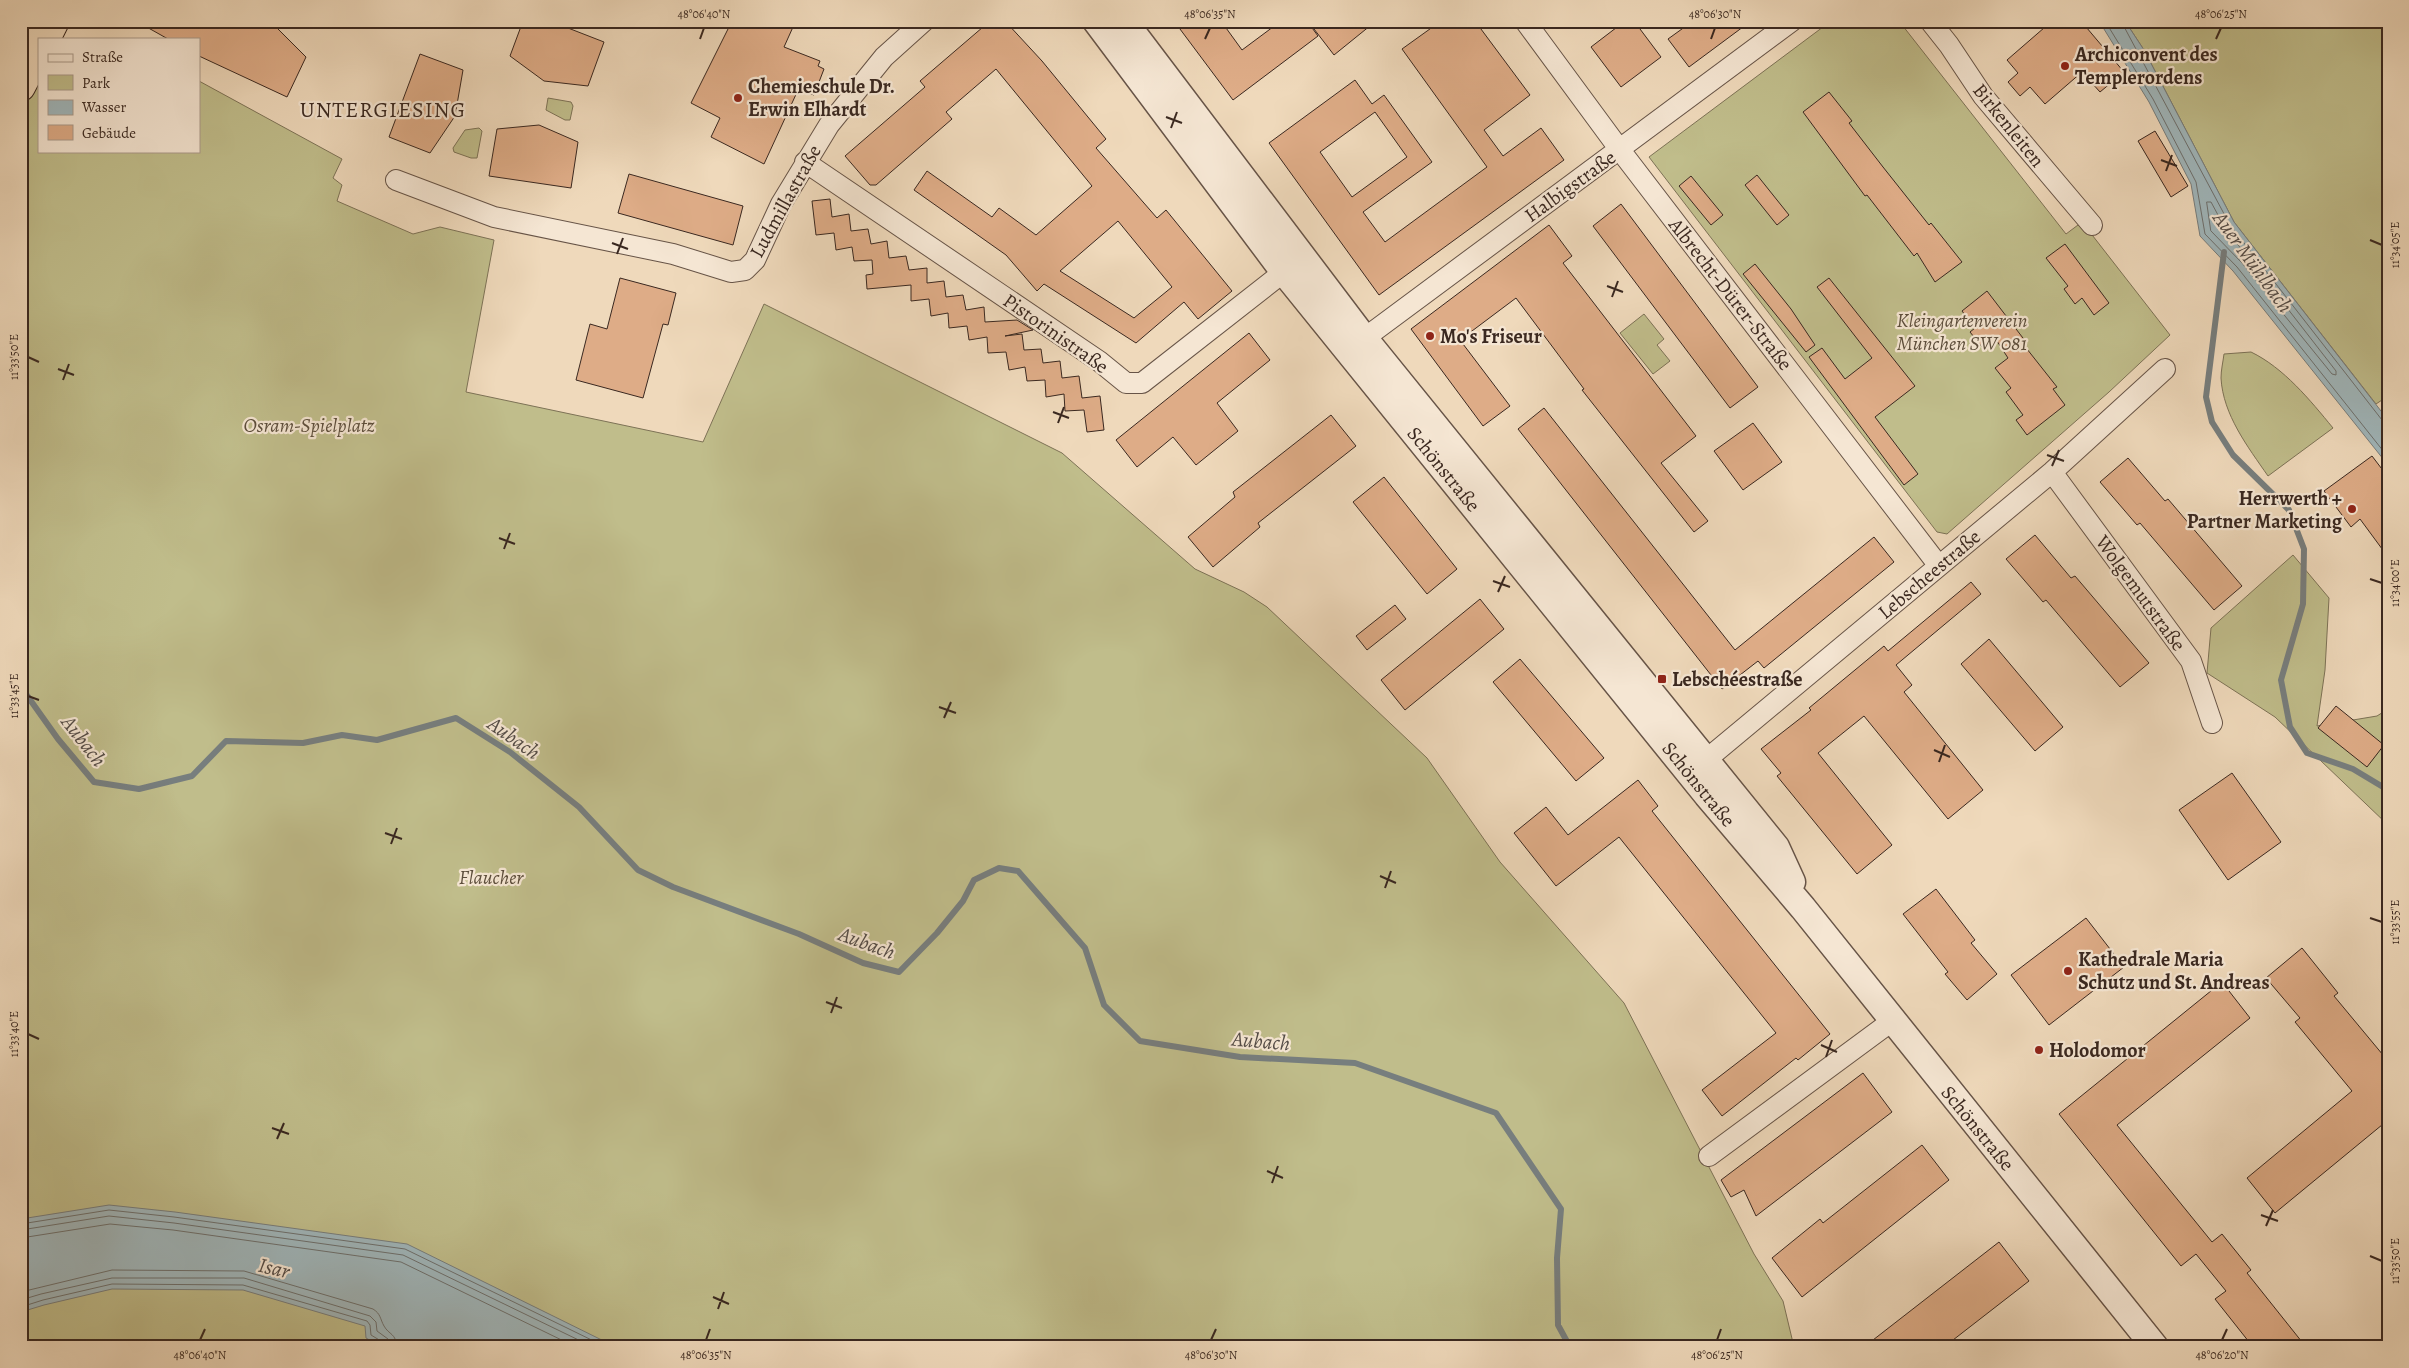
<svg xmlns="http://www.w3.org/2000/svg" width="2409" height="1368" font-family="Alegreya,serif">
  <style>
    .green { fill: #c0bd8b; stroke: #7d7256 }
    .water { fill: #a0b7bc; stroke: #777e7e }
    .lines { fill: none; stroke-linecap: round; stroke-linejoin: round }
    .shore { stroke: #6d706e; stroke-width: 1 }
    .stream { stroke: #777e7e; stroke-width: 6 }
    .building { fill: #deac87; stroke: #3a2820; fill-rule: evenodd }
    .minor-casing { stroke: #675447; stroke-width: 22 }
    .tertiary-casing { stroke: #675447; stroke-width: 29 }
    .trunk-casing { stroke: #3a2820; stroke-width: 30 }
    .minor { stroke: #f5e6d3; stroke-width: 20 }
    .tertiary { stroke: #f5e6d3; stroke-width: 26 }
    .trunk { stroke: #efd9bb; stroke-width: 28 }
    .ticks { fill: none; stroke: #3a2820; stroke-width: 2 }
    .poi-dot { fill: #8f2418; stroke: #f5e6d3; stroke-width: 2 }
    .labels { text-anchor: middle; stroke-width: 4.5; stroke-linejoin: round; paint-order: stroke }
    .poi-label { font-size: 20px; font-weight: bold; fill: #3a2820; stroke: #f5e6d3; text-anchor: start }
    .street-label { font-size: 20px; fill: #3a2820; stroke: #f5e6d3 }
    .park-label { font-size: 20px; font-style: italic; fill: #5c4d3b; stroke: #f5e6d3 }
    .water-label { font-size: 21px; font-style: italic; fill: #544c47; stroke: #f5e6d3 }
    .quarter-label { font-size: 22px; letter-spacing: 1px; fill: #3a2820; stroke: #f5e6d3 }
    .neatline { fill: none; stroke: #3a2820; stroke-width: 2 }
    .ticks-label { font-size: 12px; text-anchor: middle; fill: #3a2820 }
  </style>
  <rect width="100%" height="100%" fill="#efd9bb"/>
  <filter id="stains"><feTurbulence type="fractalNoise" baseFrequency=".004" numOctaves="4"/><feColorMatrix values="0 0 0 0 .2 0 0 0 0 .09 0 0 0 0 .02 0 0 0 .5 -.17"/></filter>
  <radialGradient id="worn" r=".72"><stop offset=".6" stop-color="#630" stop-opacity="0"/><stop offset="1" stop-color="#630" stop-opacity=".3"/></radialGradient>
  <path class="green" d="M1831,21H1899L2066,234L2082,222L2170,335L2109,392L1947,534L1937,532L1649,157Z
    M2125,21H2385L2388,25V396L2376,404L2234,222L2144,50Z
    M21,32L39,39V151H199V81L342,159L333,178L342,185L337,201L413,234L440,227L494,240L466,392L703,442L764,304L1062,453L1195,569L1244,592L1267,607L1427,758L1500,862L1624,1003L1754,1254L1783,1301L1794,1347H21Z
    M548,98L571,102L573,106L570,120H565L546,110Z
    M479,128L482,131L477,158H471L454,152L453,148L465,130Z
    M1644,314L1664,339L1657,345L1670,361L1653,374L1620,333Z
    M2251,352C2284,368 2310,400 2333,428L2268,476C2248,447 2223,415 2221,378C2221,370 2223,362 2224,354Z
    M2293,555L2329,598L2325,670L2317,726L2377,716L2388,709V825L2275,717L2207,673L2211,628Z"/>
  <path class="water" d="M2099,21H2125L2144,50L2234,222L2388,420V465L2233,271L2200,236L2191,184L2149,102Z
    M109,1205L175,1212L407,1244L616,1347H382L366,1338L365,1326L243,1290L112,1289L44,1305L21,1312V1219Z"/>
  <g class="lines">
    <path class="shore" d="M2105,21L2153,99L2196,182L2205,234L2237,267L2388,457
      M2121,21L2230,225L2382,420L2388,422
      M2207,202H2211L2225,228L2336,371V375L2332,374L2242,263L2211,231Z
      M21,1224L109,1210L174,1217L405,1249L606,1347
      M21,1230L109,1216L174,1223L403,1255L593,1347
      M21,1238L110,1224L173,1230L401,1262L576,1347
      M21,1292L112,1270L244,1271L373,1309C381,1314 380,1319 384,1326C389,1335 396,1333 397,1347
      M21,1300L41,1294L112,1278H244L370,1316L376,1322L377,1331L388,1339L389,1347
      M21,1307L43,1300L112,1284L243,1285L367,1321L370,1325L371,1335L381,1341L383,1347"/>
    <path class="stream" d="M2224,252L2206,397L2212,422L2233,455L2289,510L2304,549L2303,604L2281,680L2290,727L2307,753L2353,769L2388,790
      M21,687L58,739L94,782L139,789L192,776L226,741L303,743L342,735L377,740L456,718L510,752L579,807L638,870L673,887L799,934L863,963L899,972L937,933L963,901L974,880L999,868L1018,871L1085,948L1104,1005L1140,1041L1240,1057L1355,1063L1496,1113L1561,1209L1557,1258L1558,1325L1570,1347"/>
  </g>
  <path class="building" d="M136,21H270L306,57L287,97L199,56V39H168Z
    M523,21H550L604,42L588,86L544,81L510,56Z
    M732,21H782L793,27L784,47L820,61L818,66L824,69L814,95L798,90L764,164L711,137L720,118L691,103Z
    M990,21H1005L1042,61L1106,139L1096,148L1157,218L1166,210L1232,291L1198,319L1184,302L1136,343L1044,284L1037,291L1006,255L914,190L927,171L992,217L999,208L1036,235L1092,186L996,69L946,112L952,119L876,185H870L845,156L925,87L920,81ZM1118,221L1172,287L1134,318L1060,271Z
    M1174,21H1221L1242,50L1281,21H1307L1318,36L1233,100Z
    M1324,21H1376L1334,55L1314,29Z
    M1441,21H1475L1530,95L1484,130L1503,156L1541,128L1564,160L1379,295L1269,143L1355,80L1372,104L1384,95L1432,162L1363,212L1385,242L1487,167L1402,49ZM1375,112L1407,157L1352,197L1320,152Z
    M1625,21H1634L1661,57L1621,87L1591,47Z
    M1693,21H1751L1689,67L1668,39Z
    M2052,21H2081L2124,72L2100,92L2082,72L2045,104L2030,87L2020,96L2008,82L2018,73L2007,60Z
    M420,54L463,70L455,116L430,153L389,137Z
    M1829,92L1852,121L1849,123L1883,167L1929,225L1931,223L1962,262L1935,282L1917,253L1914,256L1867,195L1865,196L1803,112Z
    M539,125L578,142L571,188L489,176L497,129Z
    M2155,131L2188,186L2171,197L2138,141Z
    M629,174L743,206L733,245L618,213Z
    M1757,175L1789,215L1777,225L1745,185Z
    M1691,176L1723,215L1711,225L1679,186Z
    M830,199L832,217L849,214L851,231L868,229L871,244L887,241L889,258L906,256L909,270L927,268V283L944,281L946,297L963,295L966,310L984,307L985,322L1017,320L1033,330L1005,336L1022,334L1024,350L1041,349L1043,363L1060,361L1062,378L1079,376L1082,398L1100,396L1104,430L1087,432L1084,410L1065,411L1064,394L1046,397L1045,380L1027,381L1025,367L1009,370L1006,352L988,353L987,337L969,340L967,326L949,328L948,313L931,316L929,299L911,301V285L867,289L866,275L873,274L872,260L854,261L852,247L836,250L834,233L816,235L812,201Z
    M1621,204L1758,387L1730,408L1593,226Z
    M1549,225L1572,256L1563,263L1696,436L1661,463L1708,521L1694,532L1582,390L1584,389L1516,298L1460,340L1510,406L1483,426L1411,329Z
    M2065,244L2109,303L2094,315L2082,298L2075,304L2064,289L2068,286L2046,258Z
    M1755,264L1791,309L1815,345L1806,352L1743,274Z
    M620,278L676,293L668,325L663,324L643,398L576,380L590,324L607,329Z
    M1829,278L1915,386L1875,417L1918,474L1904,485L1809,357L1822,348L1845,379L1872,358L1817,287Z
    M1987,291L2026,342L2023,344L2057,387L2053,389L2065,405L2027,435L2016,420L2023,415L2006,392L2011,388L1995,368L2008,358L1995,338L1982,347L1970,332L1975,328L1962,311Z
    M1249,333L1270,360L1217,403L1238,431L1196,465L1173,437L1137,467L1116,440Z
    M1544,408L1735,650L1874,537L1894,562L1764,668L1758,661L1722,689L1518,429Z
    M1331,415L1356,446L1258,523L1260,527L1213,567L1188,537L1235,497L1233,492Z
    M1753,423L1782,462L1743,490L1714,451Z
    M2372,456L2388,477V557L2360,519L2351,527L2324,491Z
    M2128,458L2165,501L2168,499L2242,586L2214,610L2140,523L2137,525L2100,482Z
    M1384,477L1457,569L1427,594L1353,502Z
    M2035,535L2071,578L2075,576L2149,663L2120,687L2046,600L2043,602L2006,559Z
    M1971,582L1981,594L1896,665L1912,685L1904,692L1983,790L1948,819L1864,716L1818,753L1892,845L1857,874L1777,776L1781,773L1761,749L1811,710L1809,708L1884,646L1888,651Z
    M1480,599L1504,629L1405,710L1381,680Z
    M1395,605L1406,619L1367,650L1356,636Z
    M1989,639L2063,727L2035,751L1961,664Z
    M1520,659L1604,758L1576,781L1493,682Z
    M2336,706L2384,745L2367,767L2318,728Z
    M2232,773L2281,842L2228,880L2179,810Z
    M1638,780L1658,806L1652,811L1830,1034L1798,1060L1796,1058L1722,1116L1702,1090L1776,1033L1619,837L1556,886L1514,833L1546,807L1568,835Z
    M1936,889L1975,940L1971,943L1997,974L1967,1000L1945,974L1948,972L1903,914Z
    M2086,918L2124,967L2049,1025L2011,975Z
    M2302,948L2338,993L2334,996L2388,1061V1120L2275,1213L2247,1178L2352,1091L2295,1022L2300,1018L2266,978Z
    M2222,982L2250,1018L2117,1125L2212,1242L2222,1234L2251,1270L2247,1273L2306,1347H2253L2215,1299L2226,1291L2196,1254L2181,1266L2059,1114Z
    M1863,1073L1892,1112L1756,1216L1744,1190L1731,1197L1721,1180Z
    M1922,1145L1949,1180L1802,1297L1772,1258L1820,1219L1823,1223Z
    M1999,1242L2029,1281L1944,1347H1864Z"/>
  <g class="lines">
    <g class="minor-casing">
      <path id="minor" d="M1525,21L1620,150L1939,566
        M1930,21L1949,45L1983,96L2092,225
        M805,162L1099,361L1126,383H1142L1294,264
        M396,180L494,217L673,254L731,272L745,270L755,260L781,204L829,125L884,57L924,21
        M1354,346L1792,21
        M2052,472L2191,661L2212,723
        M1695,769L2052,472L2165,369
        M1709,1156L1892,1021"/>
    </g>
    <g class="tertiary-casing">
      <path id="tertiary" d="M1096,21L1284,272L1707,795L1803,908L2155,1347
        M1124,21L1364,338L1776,847L1792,882"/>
    </g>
    <g class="trunk-casing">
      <path id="trunk" d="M46,39L55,21
        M21,42L32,21
        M21,87L39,53"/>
    </g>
    <use href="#minor" class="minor"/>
    <use href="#tertiary" class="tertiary"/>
    <use href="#trunk" class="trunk"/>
  </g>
  <path class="ticks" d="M700,39L704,28M1205,39L1210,28M1711,39L1715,28M2216,39L2221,28M1166,117L1182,123M1171,128L1177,112M2161,160L2177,166M2166,171L2172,155M2370,240L2382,245M612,243L628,249M617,254L623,238M1607,286L1623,292M1612,297L1618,281M28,357L39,362M58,369L74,375M63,380L69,364M1053,412L1069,418M1058,423L1064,407M2047,455L2064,461M2052,466L2059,450M499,538L515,544M504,549L510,533M2370,579L2382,583M1493,581L1510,587M1498,592L1505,576M28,696L39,700M939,707L956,713M944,718L951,702M1934,750L1950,757M1939,762L1945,745M385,833L402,839M391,844L397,828M1380,876L1396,883M1385,888L1391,871M2370,918L2382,922M826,1002L842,1008M831,1013L837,997M28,1034L39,1039M1821,1045L1837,1052M1826,1057L1832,1040M272,1128L289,1134M277,1139L284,1123M1267,1171L1283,1178M1272,1183L1278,1166M2261,1215L2278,1221M2266,1226L2273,1210M2370,1256L2382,1261M713,1297L729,1304M718,1309L724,1292M200,1340L205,1329M706,1340L710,1329M1211,1340L1216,1329M1717,1340L1721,1329M2222,1340L2227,1329"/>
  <g class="poi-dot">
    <circle cx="2065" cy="66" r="5"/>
    <circle cx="738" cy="98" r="5"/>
    <circle cx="1430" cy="336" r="5"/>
    <circle cx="2352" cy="509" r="5"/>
    <rect x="1657" y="674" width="10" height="10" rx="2.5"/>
    <circle cx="2068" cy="971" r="5"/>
    <circle cx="2039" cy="1050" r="5"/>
  </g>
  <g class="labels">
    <g class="poi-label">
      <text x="2075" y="61">Archiconvent des<tspan x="2075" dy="23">Templerordens</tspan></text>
      <text x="748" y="93">Chemieschule Dr.<tspan x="748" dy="23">Erwin Elhardt</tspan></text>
      <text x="1440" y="343">Mo's Friseur</text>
      <text x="2342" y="505" text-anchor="end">Herrwerth +<tspan x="2342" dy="23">Partner Marketing</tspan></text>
      <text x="1672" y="686">Lebschéestraße</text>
      <text x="2078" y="966">Kathedrale Maria<tspan x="2078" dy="23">Schutz und St. Andreas</tspan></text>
      <text x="2049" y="1057">Holodomor</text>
    </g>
    <g class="street-label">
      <text transform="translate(2009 125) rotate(51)" y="7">Birkenleiten</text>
      <text transform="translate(1570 186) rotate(-36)" y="7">Halbigstraße</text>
      <text transform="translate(785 201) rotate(-61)" y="7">Ludmillastraße</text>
      <text transform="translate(1731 294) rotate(52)" y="7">Albrecht-Dürer-Straße</text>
      <text transform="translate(1056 333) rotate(35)" y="7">Pistorinistraße</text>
      <text transform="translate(1444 469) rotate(51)" y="7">Schönstraße</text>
      <text transform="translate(1929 574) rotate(-40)" y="7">Lebscheestraße</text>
      <text transform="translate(2141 593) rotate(54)" y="7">Wolgemutstraße</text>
      <text transform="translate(1699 784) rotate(51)" y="7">Schönstraße</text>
      <text transform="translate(1978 1128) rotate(51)" y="7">Schönstraße</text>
    </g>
    <g class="park-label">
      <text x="1962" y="327">Kleingartenverein<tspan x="1962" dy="23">München SW 081</tspan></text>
      <text x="309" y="432">Osram-Spielplatz</text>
      <text x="491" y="884">Flaucher</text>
    </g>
    <g class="water-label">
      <text transform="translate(2253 262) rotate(54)" y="7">Auer Mühlbach</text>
      <text transform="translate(514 738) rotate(35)" y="7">Aubach</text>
      <text transform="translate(84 741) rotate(52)" y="7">Aubach</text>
      <text transform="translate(867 943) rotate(20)" y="7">Aubach</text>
      <text transform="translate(1261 1041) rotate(5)" y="7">Aubach</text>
      <text transform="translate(274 1268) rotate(13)" y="7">Isar</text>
    </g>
    <g class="quarter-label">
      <text x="383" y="117">UNTERGIESING</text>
    </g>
  </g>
  <rect width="2409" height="1368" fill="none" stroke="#efd9bb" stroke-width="55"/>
  <rect x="38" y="38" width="162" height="115" fill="#f5e6d3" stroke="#aa9a8b"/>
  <rect x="48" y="54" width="25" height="8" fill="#f5e6d3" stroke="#aa9a8b"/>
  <text x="82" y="62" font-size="15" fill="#3a2820">Straße</text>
  <rect x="48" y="75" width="25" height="15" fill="#c0bd8b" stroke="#aa9a8b"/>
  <text x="82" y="88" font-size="15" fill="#3a2820">Park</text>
  <rect x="48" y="100" width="25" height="15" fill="#a0b7bc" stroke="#aa9a8b"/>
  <text x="82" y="112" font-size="15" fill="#3a2820">Wasser</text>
  <rect x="48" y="125" width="25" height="15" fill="#deac87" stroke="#aa9a8b"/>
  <text x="82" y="138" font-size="15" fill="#3a2820">Gebäude</text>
  <rect x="28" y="28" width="2354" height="1312" class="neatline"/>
  <g class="ticks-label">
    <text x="704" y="18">48°06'40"N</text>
    <text x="1210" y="18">48°06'35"N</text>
    <text x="1715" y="18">48°06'30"N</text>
    <text x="2221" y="18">48°06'25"N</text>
    <text transform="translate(2395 245) rotate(-90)" y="4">11°34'05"E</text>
    <text transform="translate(14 357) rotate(-90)" y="4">11°33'50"E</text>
    <text transform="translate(2395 583) rotate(-90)" y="4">11°34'00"E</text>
    <text transform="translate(14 696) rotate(-90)" y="4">11°33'45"E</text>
    <text transform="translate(2395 922) rotate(-90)" y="4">11°33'55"E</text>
    <text transform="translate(14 1034) rotate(-90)" y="4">11°33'40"E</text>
    <text transform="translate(2395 1261) rotate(-90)" y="4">11°33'50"E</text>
    <text x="200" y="1359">48°06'40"N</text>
    <text x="706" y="1359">48°06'35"N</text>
    <text x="1211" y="1359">48°06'30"N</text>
    <text x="1717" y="1359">48°06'25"N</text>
    <text x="2222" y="1359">48°06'20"N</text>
  </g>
  <rect width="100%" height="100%" filter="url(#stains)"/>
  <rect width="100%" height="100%" fill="url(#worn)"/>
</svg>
